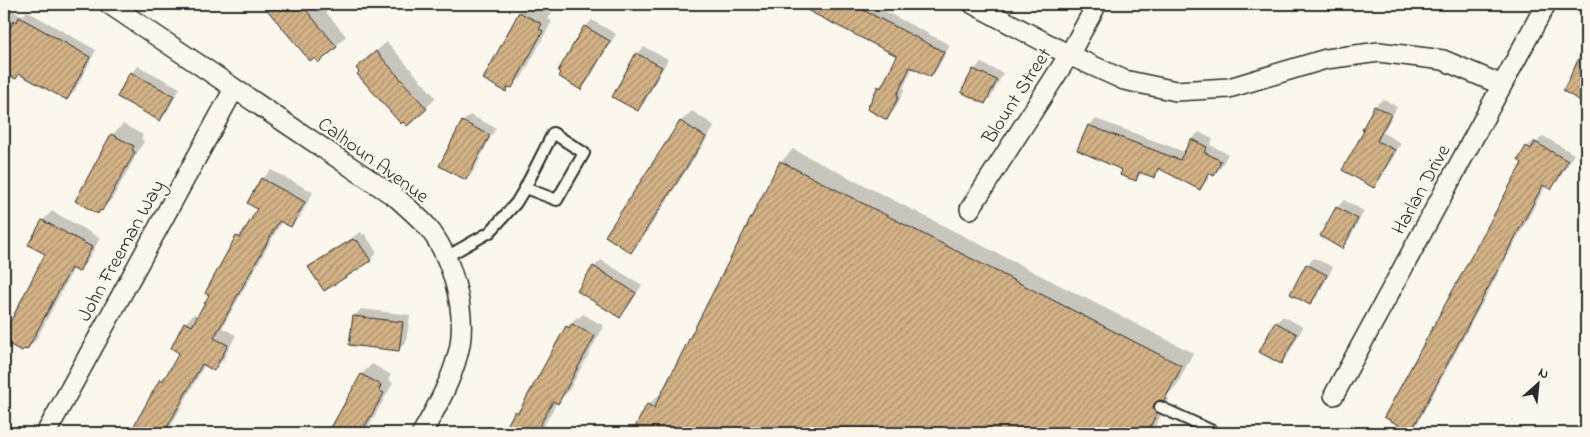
<svg xmlns="http://www.w3.org/2000/svg" width="1590" height="437" font-family="'Indie Flower',sans-serif">
  <style>
    .shadow { fill: #0003 }
    .building { fill: url(#building-hatch); stroke: #2b2b2b }
    .lines { fill: none; stroke-linecap: round; stroke-linejoin: round }
    .lane-casing { stroke: #2b2b2b; stroke-width: 14 }
    .street-casing { stroke: #2b2b2b; stroke-width: 22 }
    .lane { stroke: #fbf7ec; stroke-width: 10 }
    .street { stroke: #fbf7ec; stroke-width: 19 }
    .labels { text-anchor: middle; stroke-width: 4.5; stroke-linejoin: round; paint-order: stroke }
    .street-label { font-size: 20px; fill: #2b2b2b; stroke: #fbf7ec }
  </style>
  <defs>
    <pattern id="building-hatch" width="6" height="6" patternUnits="userSpaceOnUse" patternTransform="scale(1.25)"><rect width="6" height="6" fill="#d3b286"/><path d="M-1 1l2-2M0 6l6-6M5 7l2-2" fill="none" stroke="#ab916e"/></pattern>
  </defs>
  <rect width="100%" height="100%" fill="#fbf7ec"/>
  <filter id="ink" filterUnits="userSpaceOnUse"><feTurbulence type="fractalNoise" baseFrequency=".02" numOctaves="2"/><feDisplacementMap in="SourceGraphic" scale="10" xChannelSelector="R" yChannelSelector="G"/><feConvolveMatrix kernelMatrix="1 2 1 2 8 2 1 2 1" color-interpolation-filters="sRGB"/></filter>
  <g filter="url(#ink)">
    <path class="shadow" d="M269,4H319L346,36L336,46L271,9L268,5Z
      M529,4H533L552,13L548,19L552,21L522,77L512,87L510,86L505,90L485,79L520,12Z
      M782,4H791L788,7Z
      M797,4H871L950,45L938,68L931,76L913,67L903,88L905,89L894,111L887,118L868,109L879,87L886,80L899,55Z
      M4,6L21,15L22,14L24,15L27,11L96,50L74,92L67,99L20,74L16,78L4,72Z
      M592,20L616,34L588,81L581,88L559,71L585,27Z
      M387,42L436,98L426,108L361,72L368,58Z
      M644,47L668,59L645,102L638,109L637,54Z
      M1586,47V100L1584,102L1569,79Z
      M981,63L1003,73L992,96L985,103L974,70Z
      M138,66L180,88L167,112L160,119L131,73Z
      M1383,99L1397,107L1383,133L1401,143L1381,179L1374,186L1365,131L1364,130L1375,106Z
      M692,111L715,126L641,241L631,251L607,236L681,121Z
      M470,115L496,128L492,135L464,121Z
      M1096,119L1185,152L1192,139L1199,132L1213,139L1210,145L1228,154L1221,167L1214,174L1211,172L1207,181L1200,188L1162,169L1155,176L1143,172L1136,179L1124,169L1089,126Z
      M464,121V124L491,137L473,172L466,179L463,122Z
      M123,124L143,135L141,139L144,141L112,199L102,209L77,201L112,135Z
      M1543,136L1574,154L1558,181L1551,188L1546,185L1417,424L1410,431L1524,162L1527,147L1534,140L1537,142Z
      M793,149L1193,353L1176,387L1166,396L1169,400L1152,433H634L648,405L661,393L663,394L781,162Z
      M271,170L313,192L300,217L291,226L282,221L222,328L236,335L223,360L214,369L205,364L167,433H132L161,380L170,370L181,352L185,323L194,314L199,316L237,237L246,228L258,208L262,179Z
      M1344,200L1364,211L1349,240L1342,247L1322,236L1337,208Z
      M52,211L100,238L87,262L78,271L74,268L36,340L27,349L24,347L22,350L4,340V337L47,254L30,245L43,220Z
      M361,232L362,235L365,234L377,253L370,260L310,267L317,260Z
      M1314,258L1333,267L1317,297L1310,304L1307,265Z
      M601,260L642,285L627,309L619,316L594,267Z
      M361,309L410,315L406,342L399,349L354,316Z
      M583,314L604,326L568,392L557,402L540,433H505L516,412L525,404L567,327L577,317L579,318Z
      M1283,316L1303,327L1288,355L1281,362L1276,323Z
      M372,364L391,375L388,379L393,383L365,433H329L362,374Z"/>
    <path class="building" d="M276,4H301L337,47L318,63L314,58L310,61L268,11Z
      M795,4H852L944,52L931,77L910,67L897,95L899,96L887,120L867,109L878,86L881,88L897,56Z
      M519,12L542,24L539,29L543,31L512,88L508,87L506,92L483,79Z
      M19,17L90,57L67,100L19,74L16,79L4,73V39L14,20L17,22Z
      M584,26L610,41L581,90L558,76L560,73L558,71Z
      M1586,44V104L1563,91Z
      M376,51L427,109L407,126L403,122L401,124L357,74L359,72L356,68Z
      M636,53L662,67L638,111L612,97Z
      M973,69L997,80L985,104L961,92Z
      M130,72L174,96L160,121L117,97Z
      M1374,106L1391,114L1377,141L1395,150L1374,188L1342,170L1364,131L1362,130Z
      M462,121L490,135L466,180L439,166Z
      M680,121L706,137L631,253L605,236Z
      M1088,125L1180,160L1191,139L1207,147L1204,152L1221,161L1214,176L1209,173L1200,190L1158,168L1155,178L1139,172L1136,181L1120,175L1122,170L1077,150Z
      M111,134L134,146L132,150L135,152L102,211L100,210L98,214L75,201Z
      M1535,142L1568,161L1551,190L1543,185L1411,432L1384,417L1522,163L1518,160L1526,146L1531,149Z
      M780,161L1182,366L1164,401L1159,400L1154,404L1153,408L1157,413L1147,433H632L647,404L654,408Z
      M261,178L305,202L291,227L279,221L214,338L228,345L214,371L202,364L164,433H130L160,379L163,381L179,353L171,348L184,322L192,326L209,295L205,293L236,236L240,238L257,209L247,203Z
      M1336,207L1358,219L1342,249L1320,236Z
      M42,220L92,247L79,272L71,268L27,350L24,349L22,351L4,342V334L45,254L28,245Z
      M353,239L355,241L357,240L371,261L324,291L308,267Z
      M1306,264L1327,275L1310,305L1290,294Z
      M593,266L636,293L620,318L577,291Z
      M353,316L403,322L399,351L349,345Z
      M1275,322L1297,334L1281,364L1259,352Z
      M572,324L595,336L558,404L553,401L536,433H503L515,411L518,413L566,326L569,328Z
      M361,374L381,385L379,390L384,393L361,433H328Z"/>
    <g class="lines">
      <g class="lane-casing">
        <path id="lane" d="M446,257L490,232L516,203L525,188L557,200L584,153L553,133L525,188
          M1160,407L1217,433"/>
      </g>
      <g class="street-casing">
        <path id="street" d="M109,4L397,198C406,206 416,215 425,224C451,253 466,307 460,345C454,376 437,407 422,433
          M973,4L1069,55L1124,80L1176,91L1229,88L1326,59L1379,52L1443,60L1502,85
          M970,209L1069,55L1097,4
          M1334,395L1546,4
          M46,433L234,89"/>
      </g>
      <use href="#lane" class="lane"/>
      <use href="#street" class="street"/>
    </g>
  </g>
  <g class="labels">
    <g class="street-label">
      <text transform="translate(1016 95) rotate(-57)" y="7">Blount Street</text>
      <text transform="translate(374 159) rotate(36)" y="7">Calhoun Avenue</text>
      <text transform="translate(1420 189) rotate(-61)" y="7">Harlan Drive</text>
      <text transform="translate(120 250) rotate(-61)" y="7">John Freeman Way</text>
    </g>
  </g>
  <rect width="1590" height="437" fill="none" stroke="#fbf7ec" stroke-width="20"/>
  <rect x="10" y="10" width="1570" height="417" fill="none" stroke="#2b2b2b" stroke-width="2" filter="url(#ink)"/>
  <g transform="translate(1538 384) rotate(27)" stroke="#fbf7ec" stroke-width="4" paint-order="stroke">
  <path d="M0-4L9 19L0 12L-9 19Z" fill="#2b2b2b"/>
  <text y="-8" font-size="14" font-weight="bold" text-anchor="middle" fill="#2b2b2b">N</text>
  </g>
</svg>
